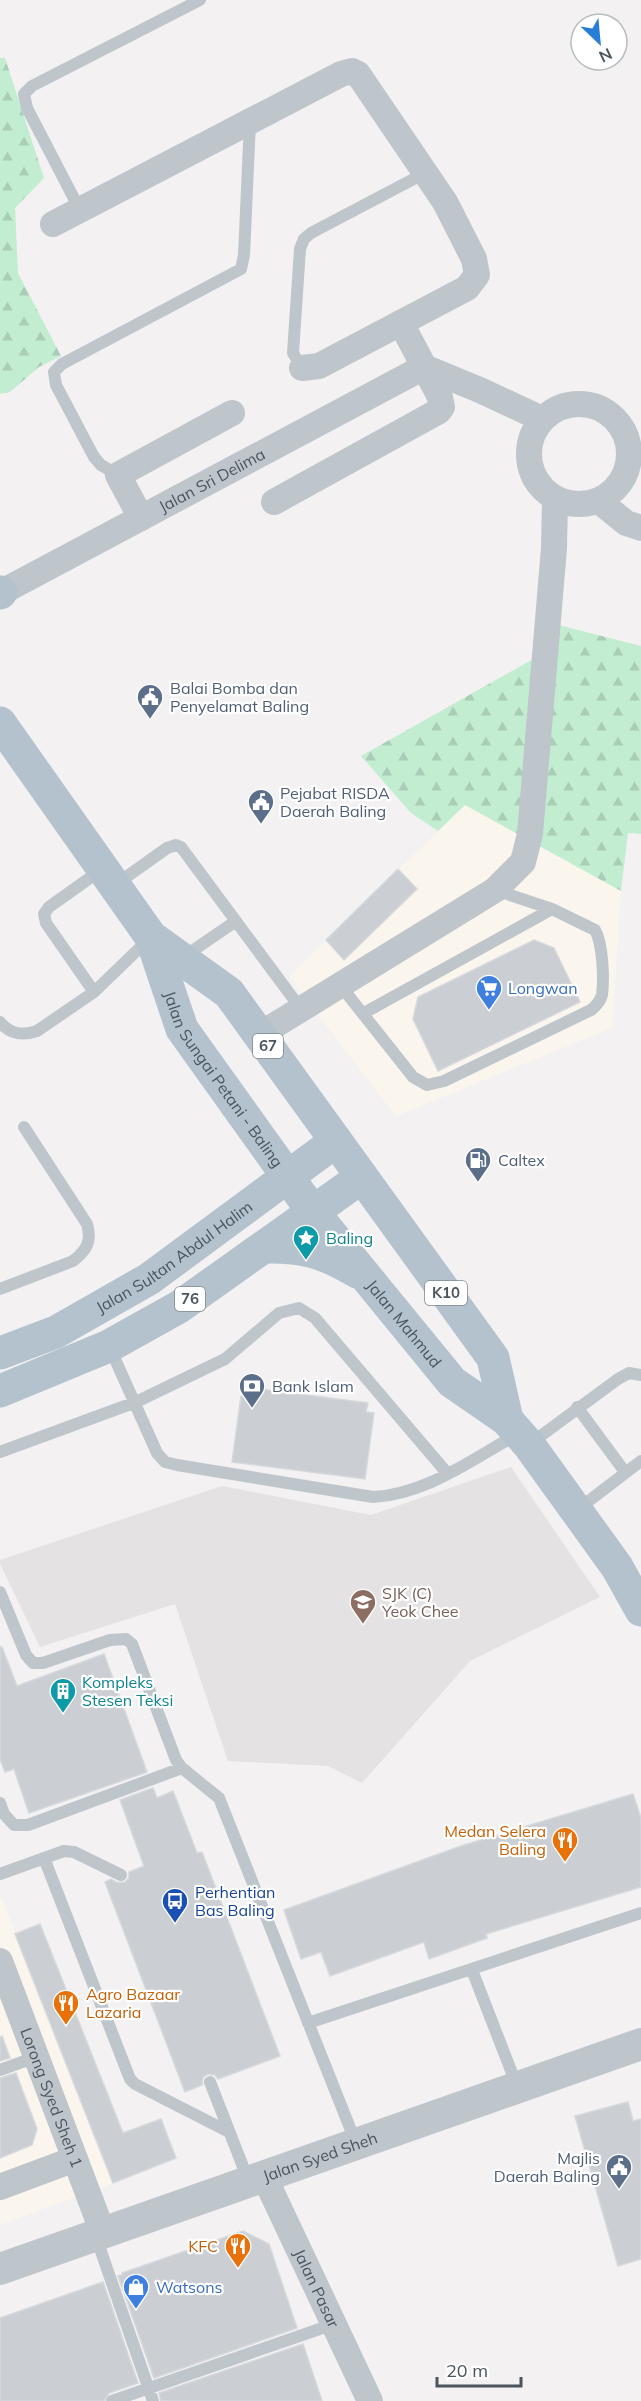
<svg xmlns="http://www.w3.org/2000/svg" width="641" height="2401" font-family="Mulish,sans-serif">
  <style>
    .commercial { fill: #fbf6ed }
    .education { fill: #e4e2e2 }
    .forest { fill: url(#forest-firs) }
    .building { fill: #cbced3; stroke: #d5d8dc; stroke-width: 1.5 }
    .lines { fill: none; stroke-linecap: round; stroke-linejoin: round }
    .service { stroke: #bec6cc; stroke-width: 12 }
    .minor { stroke: #bec6cc; stroke-width: 26 }
    .tertiary { stroke: #bec6cc; stroke-width: 32 }
    .primary { stroke: #b3c2cd; stroke-width: 33 }
    .labels { text-anchor: middle; stroke-width: 4.5; stroke-linejoin: round; paint-order: stroke }
    .shield { fill: #fff; stroke: #80888e; stroke-width: 1.5 }
    .shield-label { font-size: 15px; font-weight: bold; fill: #4a555d }
    .street-label { font-size: 16px; fill: #4a555d; stroke: #fff }
    .service-label { font-size: 16px; fill: #4e5e75; stroke: #fff; text-anchor: start }
    .shop-label { font-size: 16px; fill: #366cbe; stroke: #fff; text-anchor: start }
    .culture-label { font-size: 16px; fill: #0d838f; stroke: #fff; text-anchor: start }
    .education-label { font-size: 16px; fill: #785e54; stroke: #fff; text-anchor: start }
    .food-label { font-size: 16px; fill: #c56008; stroke: #fff; text-anchor: end }
    .transit-label { font-size: 16px; fill: #164399; stroke: #fff; text-anchor: start }
  </style>
  <defs>
    <pattern id="forest-firs" width="22" height="20" patternUnits="userSpaceOnUse" patternTransform="scale(1.5)"><rect width="22" height="20" fill="#c3edd1"/><path d="M5 1l3.5 6h-7zM16 11l3.5 6h-7z" fill="#a9cdb6"/></pattern>
  </defs>
  <rect width="100%" height="100%" fill="#f3f1f1"/>
  <path class="commercial" d="M465,805L621,891L612,1028L396,1116L289,977Z
    M0,1894L113,2183L0,2225Z"/>
  <path class="education" d="M511,1467L600,1597L470,1661L362,1783L328,1766L228,1761L175,1604L40,1647L0,1564V1560L222,1486L371,1515Z"/>
  <path class="forest" d="M0,58H5L44,178L15,208L18,273L61,356L39,367L10,392L0,394Z
    M543,621L641,646V834L628,833L621,891L465,805L438,831L411,813L361,756L535,658Z"/>
  <path class="building" d="M398,869L417,889L344,960L326,940Z
    M534,940L554,948L580,1002L438,1071L413,1019L418,997Z
    M252,1388L368,1403L366,1412L374,1413L365,1479L232,1462L241,1396L251,1397Z
    M0,1647H2L17,1686L104,1654L147,1772L29,1813L14,1769L5,1772L0,1759Z
    M153,1788L157,1798L173,1791L197,1853L202,1852L280,2056L218,2079L215,2075L208,2074L203,2077L202,2085L185,2092L105,1882L111,1879L118,1883L125,1882L129,1878V1872L144,1866L120,1800Z
    M633,1794L641,1818V1887L486,1934L487,1938L429,1959L424,1942L330,1976L321,1952L301,1959L284,1910L461,1846Z
    M40,1924L123,2133L161,2119L176,2158L113,2183L15,1934Z
    M2,2036L10,2058L0,2061V2037Z
    M16,2073L37,2129L32,2145L0,2158V2078Z
    M628,2102L633,2121L641,2119V2259L618,2266L575,2116Z
    M243,2231L269,2244L297,2328L154,2378L118,2276L122,2275V2273Z
    M103,2282L138,2383L109,2393L104,2401H0V2318Z
    M303,2344L322,2401H161L159,2393Z"/>
  <g class="lines">
    <path class="service" d="M80,210L27,108L24,94L32,86L200,0
      M302,368L293,353L300,249L304,239L311,233L425,173
      M118,475L101,465L94,457L56,385L54,372L62,364L241,269L244,255L250,122
      M115,885L167,848L176,845L181,847L301,1009
      M182,958L236,921
      M340,985L413,1077L427,1085L444,1081L591,1010C596,1006 600,1002 602,995C604,979 603,944 595,930L552,909L495,890
      M94,992L46,923L44,914L49,907L101,870
      M364,1013L552,909
      M0,1022C10,1034 22,1036 37,1031L94,992L149,939
      M0,1289L73,1261C87,1250 92,1241 87,1224L24,1127
      M110,1348L157,1453L165,1462L177,1465L373,1497C427,1494 472,1459 518,1434
      M577,1407L625,1472
      M531,1443L618,1379L629,1373L641,1375
      M0,1452L136,1402L225,1359L279,1313L299,1308L315,1318L447,1473
      M577,1510L641,1461
      M0,1592L26,1655L33,1663H43L110,1640L126,1639L132,1644L176,1760L182,1768L219,1798L356,2143
      M0,1803L4,1814L14,1825H28L182,1768
      M44,1858L130,2079L135,2084L229,2132
      M0,1874L64,1851L74,1852L121,1875
      M472,1970L517,2086
      M308,2023L641,1913
      M0,2070L36,2057
      M210,2082L249,2182
      M96,2237L153,2401
      M112,2401L334,2324"/>
    <g class="minor">
      <path d="M53,224L341,74L352,71L358,74L445,202L474,259L477,275L467,288L319,366L302,368"/>
      <circle cx="579" cy="454" r="50"/>
      <path d="M599,501L626,523L641,528"/>
      <path d="M274,502L439,411L442,407L440,397L401,323"/>
      <path d="M141,518L118,475L232,413"/>
      <path id="s1" d="M0,593L424,367L482,391L542,419"/>
      <path d="M259,1035L495,890L523,862L530,834L554,548L555,499"/>
      <path id="s2" d="M0,1961L103,2233"/>
      <path id="s3" d="M264,2176L370,2401"/>
      <path d="M0,2187L75,2159"/>
    </g>
    <path class="tertiary" id="s4" d="M0,2269L641,2044"/>
    <g class="primary">
      <path d="M0,593L1,592"/>
      <path id="s5" d="M0,723L151,937L182,1029L313,1212L452,1382L507,1420L529,1445L617,1567L641,1610"/>
      <path d="M151,937L229,993L493,1358L507,1420"/>
      <path d="M264,1247C302,1246 324,1252 357,1272"/>
      <path id="s6" d="M0,1353L56,1332L149,1279L336,1141"/>
      <path d="M0,1391L109,1346L179,1307L362,1177"/>
    </g>
  </g>
  <defs>
    <g id="civic-pin" transform="scale(1.35)"><path d="M0 17L-7.5 6A9.5 9.5 0 1 1 7.5 6Z" fill="#5c6f8a" stroke="#fff"/><path d="M-.6-6.5H3V-4.5H.6V-3L4-1V1h2V6H-6V1h2V-1L-.6-3ZM-1.2 2.5V6h2.4V2.5Z" fill="#fff"/></g>
    <g id="supermarket-pin" transform="scale(1.35)"><path d="M0 17L-7.5 6A9.5 9.5 0 1 1 7.5 6Z" fill="#3f7fe0" stroke="#fff"/><path d="M-6-5.5h2.5l.6 2H6L4.5 2H-2.5L-4.4-4H-6ZM-1.5 3.2a1.3 1.3 0 1 0 .1 0ZM3 3.2a1.3 1.3 0 1 0 .1 0Z" fill="#fff"/></g>
    <g id="fuel-pin" transform="scale(1.35)"><path d="M0 17L-7.5 6A9.5 9.5 0 1 1 7.5 6Z" fill="#5c6f8a" stroke="#fff"/><path d="M-5.5-6h7V0h2V4h1.3V-2.5L3-4.5l.8-.8L6-3V5H2.5V1h-1V6h-7ZM-4.2-4.7v3.2H.2V-4.7Z" fill="#fff"/></g>
    <g id="sight-pin" transform="scale(1.35)"><path d="M0 17L-7.5 6A9.5 9.5 0 1 1 7.5 6Z" fill="#0f9aa8" stroke="#fff"/><path d="M0-6L1.8-2.2L6-1.7L2.9 1.2L3.7 5.4L0 3.3L-3.7 5.4L-2.9 1.2L-6-1.7L-1.8-2.2Z" fill="#fff"/></g>
    <g id="bank-pin" transform="scale(1.35)"><path d="M0 17L-7.5 6A9.5 9.5 0 1 1 7.5 6Z" fill="#5c6f8a" stroke="#fff"/><path d="M-6-4H6V4H-6ZM0-2.3a2.3 2.3 0 1 0 0 4.6a2.3 2.3 0 1 0 0-4.6Z" fill="#fff"/></g>
    <g id="school-pin" transform="scale(1.35)"><path d="M0 17L-7.5 6A9.5 9.5 0 1 1 7.5 6Z" fill="#8d6e63" stroke="#fff"/><path d="M0-5L7-2L0 1L-7-2ZM-4 1L0 2.5L4 1V4Q0 6-4 4Z" fill="#fff"/></g>
    <g id="building-pin" transform="scale(1.35)"><path d="M0 17L-7.5 6A9.5 9.5 0 1 1 7.5 6Z" fill="#0f9aa8" stroke="#fff"/><path d="M-4-6H4V6H1V3H-1V6H-4ZM-2.5-4.3h1.7v1.8h-1.7ZM.8-4.3h1.7v1.8H.8ZM-2.5-1h1.7V.8h-1.7ZM.8-1h1.7V.8H.8Z" fill="#fff"/></g>
    <g id="restaurant-pin" transform="scale(1.35)"><path d="M0 17L-7.5 6A9.5 9.5 0 1 1 7.5 6Z" fill="#e8710a" stroke="#fff"/><path d="M-5-6h1v4h1v-4h1v4h1v-4h1v5L-1.5 .5V6h-2V.5L-5-1ZM5-6V6H3V1.5H1.5Q1.5-4 5-6Z" fill="#fff"/></g>
    <g id="bus-pin" transform="scale(1.35)"><path d="M0 17L-7.5 6A9.5 9.5 0 1 1 7.5 6Z" fill="#1a4fb4" stroke="#fff"/><path d="M-5-6H5V4H4V6H2V4H-2V6H-4V4H-5ZM-3.5-4V0h7V-4ZM-3.5 1.2v1.5H-2V1.2ZM2 1.2v1.5H3.5V1.2Z" fill="#fff"/></g>
    <g id="shop-pin" transform="scale(1.35)"><path d="M0 17L-7.5 6A9.5 9.5 0 1 1 7.5 6Z" fill="#3f7fe0" stroke="#fff"/><path d="M-5-2.5h2.3a2.7 3.5 0 0 1 5.4 0H5L5.5 6h-11ZM-1.5-2.5h3a1.5 2.3 0 0 0-3 0Z" fill="#fff"/></g>
  </defs>
  <g fill-rule="evenodd">
    <use href="#civic-pin" x="150" y="697"/>
    <use href="#civic-pin" x="261" y="802"/>
    <use href="#supermarket-pin" x="489" y="988"/>
    <use href="#fuel-pin" x="478" y="1160"/>
    <use href="#sight-pin" x="306" y="1238"/>
    <use href="#bank-pin" x="252" y="1386"/>
    <use href="#school-pin" x="363" y="1602"/>
    <use href="#building-pin" x="63" y="1691"/>
    <use href="#restaurant-pin" x="565" y="1840"/>
    <use href="#bus-pin" x="175" y="1901"/>
    <use href="#restaurant-pin" x="66" y="2003"/>
    <use href="#civic-pin" x="619" y="2167"/>
    <use href="#restaurant-pin" x="238" y="2246"/>
    <use href="#shop-pin" x="136" y="2287"/>
  </g>
  <g class="labels">
    <g class="shield">
      <rect x="253" y="1034" width="30" height="24" rx="4.5"/>
      <rect x="425" y="1281" width="42" height="24" rx="4.5"/>
      <rect x="175" y="1287" width="30" height="24" rx="4.5"/>
    </g>
    <g class="shield-label">
      <text x="268" y="1051">67</text>
      <text x="446" y="1298">K10</text>
      <text x="190" y="1304">76</text>
    </g>
    <g class="street-label">
      <text dy="6" stroke="none"><textPath href="#s1" startOffset="240">Jalan Sri Delima</textPath></text>
      <text dy="6" stroke="none"><textPath href="#s5" startOffset="423">Jalan Sungai Petani - Baling</textPath></text>
      <text dy="6" stroke="none"><textPath href="#s6" startOffset="200">Jalan Sultan Abdul Halim</textPath></text>
      <text dy="6" stroke="none"><textPath href="#s5" startOffset="728">Jalan Mahmud</textPath></text>
      <text dy="6" stroke="none"><textPath href="#s2" startOffset="146">Lorong Syed Sheh 1</textPath></text>
      <text dy="6" stroke="none"><textPath href="#s4" startOffset="339">Jalan Syed Sheh</textPath></text>
      <text dy="6" stroke="none"><textPath href="#s3" startOffset="124">Jalan Pasar</textPath></text>
    </g>
    <g class="service-label">
      <text x="170" y="694">Balai Bomba dan<tspan x="170" dy="18">Penyelamat Baling</tspan></text>
      <text x="280" y="799">Pejabat RISDA<tspan x="280" dy="18">Daerah Baling</tspan></text>
      <text x="498" y="1166">Caltex</text>
      <text x="272" y="1392">Bank Islam</text>
      <text x="600" y="2164" text-anchor="end">Majlis<tspan x="600" dy="18">Daerah Baling</tspan></text>
    </g>
    <g class="shop-label">
      <text x="508" y="994">Longwan</text>
      <text x="156" y="2293">Watsons</text>
    </g>
    <g class="culture-label">
      <text x="326" y="1244">Baling</text>
      <text x="82" y="1688">Kompleks<tspan x="82" dy="18">Stesen Teksi</tspan></text>
    </g>
    <g class="education-label">
      <text x="382" y="1599">SJK (C)<tspan x="382" dy="18">Yeok Chee</tspan></text>
    </g>
    <g class="food-label">
      <text x="546" y="1837">Medan Selera<tspan x="546" dy="18">Baling</tspan></text>
      <text x="86" y="2000" text-anchor="start">Agro Bazaar<tspan x="86" dy="18">Lazaria</tspan></text>
      <text x="218" y="2252">KFC</text>
    </g>
    <g class="transit-label">
      <text x="195" y="1898">Perhentian<tspan x="195" dy="18">Bas Baling</tspan></text>
    </g>
  </g>
  <g transform="translate(599 42) rotate(154)"><circle r="28" fill="#ffffff" stroke="#b7bbbe" stroke-width="1.5"/>
  <path d="M0-4.5L10 22L0 15L-10 22Z" fill="#267ed8"/>
  <text y="-9" font-size="16" font-weight="bold" text-anchor="middle" fill="#4a555d">N</text>
  </g>
  <path d="M437 2377v9h84v-9" fill="none" stroke="#4a555d" stroke-width="3"/>
  <text x="446" y="2377" font-size="18" fill="#4a555d" stroke="#ffffff" stroke-width="4.5" paint-order="stroke">20 m</text>
</svg>
